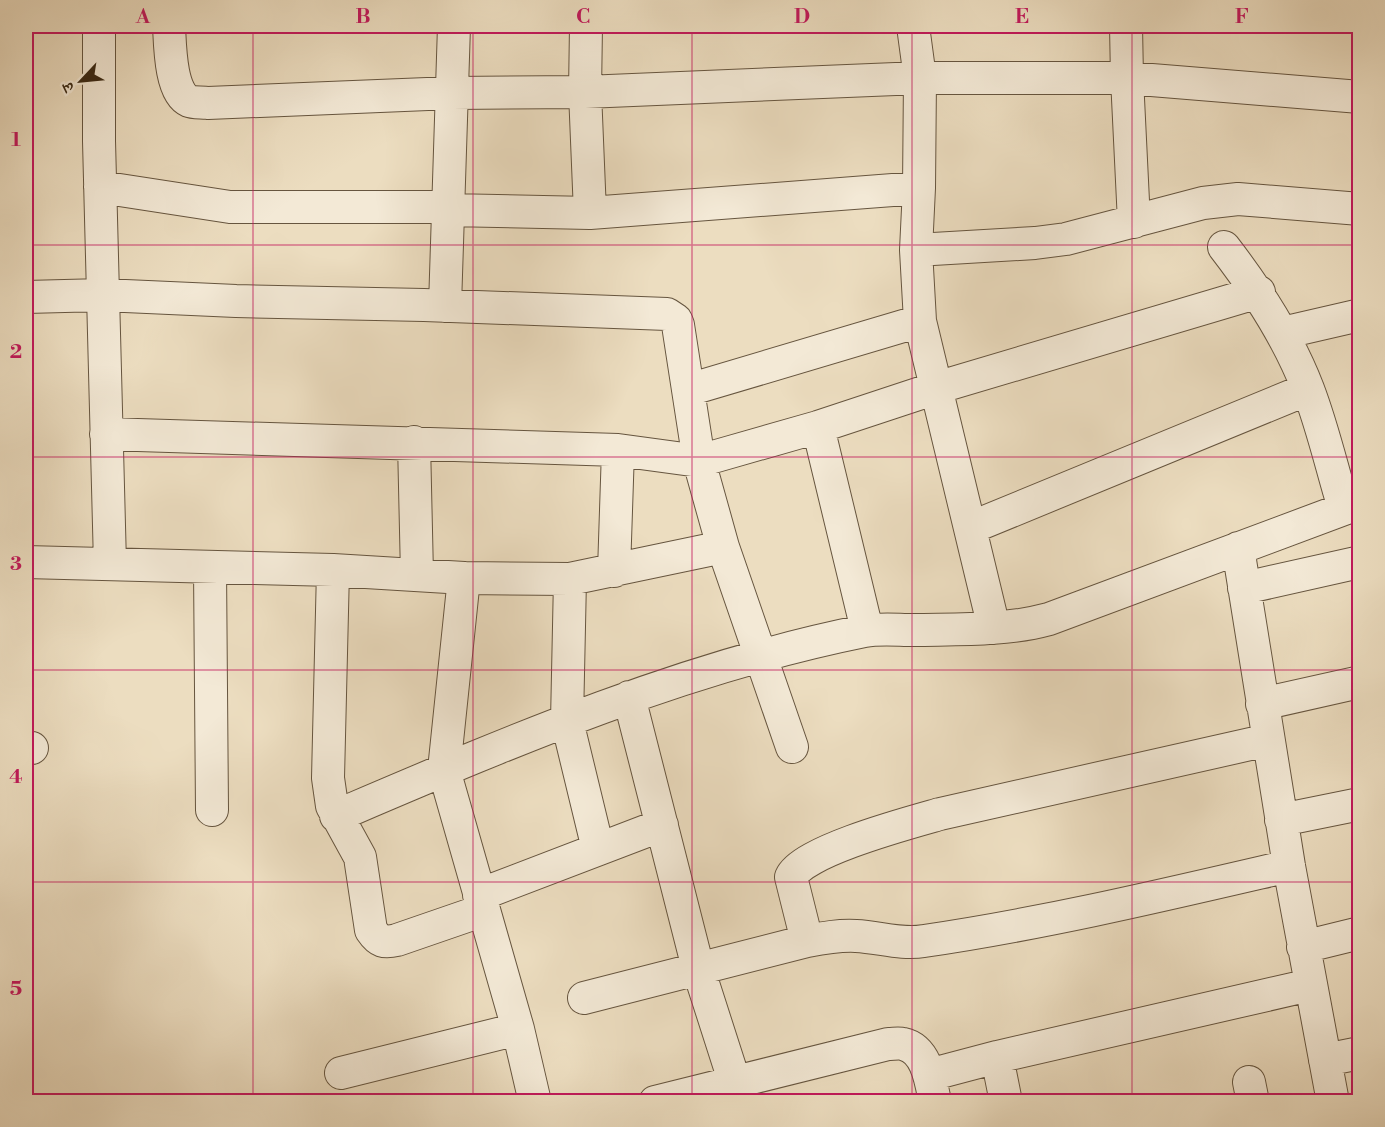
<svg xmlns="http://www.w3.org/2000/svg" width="1385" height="1127" font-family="'Libre Bodoni','Noto Serif Devanagari',serif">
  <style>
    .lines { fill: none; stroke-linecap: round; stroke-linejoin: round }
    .minor-casing { stroke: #66553f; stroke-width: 34 }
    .minor { stroke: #f3e9d6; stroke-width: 32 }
    .grid { fill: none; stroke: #c2185b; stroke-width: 1.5; stroke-opacity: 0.55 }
    .neatline { fill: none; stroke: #c2185b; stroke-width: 2 }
    .grid-label { font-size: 20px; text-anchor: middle; font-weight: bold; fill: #c2185b }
  </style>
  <rect width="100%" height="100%" fill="#ecddc0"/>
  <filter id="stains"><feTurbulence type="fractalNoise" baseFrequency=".00333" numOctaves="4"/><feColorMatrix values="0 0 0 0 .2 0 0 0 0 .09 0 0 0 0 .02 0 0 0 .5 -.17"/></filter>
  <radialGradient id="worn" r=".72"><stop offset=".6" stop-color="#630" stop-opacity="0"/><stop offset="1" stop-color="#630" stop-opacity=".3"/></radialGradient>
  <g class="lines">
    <g class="minor-casing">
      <path id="minor" d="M99,26V141L110,564
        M169,26C170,43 170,93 189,101C194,103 202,102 208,103L452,93L585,92L920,78H1127L1360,97
        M586,26L585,92L590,213
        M913,26L920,78L919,188L916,250L920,321L994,628
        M1126,26L1127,78L1134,222
        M100,187L230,207H448
        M448,210L590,213L919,188
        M1224,247C1258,291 1288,337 1308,389C1323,428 1332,469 1344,508
        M916,250L1035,243L1066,239L1203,203L1238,199L1360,209
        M26,297L103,295L236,301L424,305L667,314L676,320L678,325L699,461L723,547L792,747
        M445,306L454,26
        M1282,333L1360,315
        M688,390L920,321
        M818,427L867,630
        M106,434L618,450L699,461L818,427L936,388L1259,292
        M414,442L417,575
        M970,528L1308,389
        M1238,548L1289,866L1333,1102
        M26,562L333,570L464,578L570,579L723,547
        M210,568L212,810
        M333,570L328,778L332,806L360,857L371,930C379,942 384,943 397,940L484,910
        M614,571L618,450
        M464,578L444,770L518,1029L535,1102
        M570,579L567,721L598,849
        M1244,588L1360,562
        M629,697L698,968L741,1102
        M1262,704L1360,682
        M26,748H32
        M336,816C507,743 680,668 864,631C879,628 898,630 914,630C959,629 1005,631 1049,619L1360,503
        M1281,820L1360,804
        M479,895L662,825
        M807,941L791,877C802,851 912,822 940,814L1268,740
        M1303,947L1360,933
        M584,998L807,941C823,938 839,935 856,936C879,937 901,945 924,941C1047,923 1168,894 1289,866
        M997,1057L1006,1102
        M1325,1060L1360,1053
        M341,1073L518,1029
        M929,1075L997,1057L1310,985
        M1249,1082L1253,1102
        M655,1102L888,1044C893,1044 899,1043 903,1044C927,1049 931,1082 935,1102"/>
    </g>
    <use href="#minor" class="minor"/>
  </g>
  <path class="grid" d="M253,26V1102M473,26V1102M692,26V1102M912,26V1102M1132,26V1102M26,245H1360M26,457H1360M26,670H1360M26,882H1360"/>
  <rect width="1385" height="1127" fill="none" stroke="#ecddc0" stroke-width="66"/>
  <g transform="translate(81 81) rotate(244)" stroke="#f3e9d6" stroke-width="4.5" paint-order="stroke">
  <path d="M0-4.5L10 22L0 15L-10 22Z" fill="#392814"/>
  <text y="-9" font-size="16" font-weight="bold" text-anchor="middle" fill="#392814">उ</text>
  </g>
  <rect x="33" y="33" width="1319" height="1061" class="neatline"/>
  <g class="grid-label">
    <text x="143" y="23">A</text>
    <text x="363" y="23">B</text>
    <text x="583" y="23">C</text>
    <text x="802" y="23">D</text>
    <text x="1022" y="23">E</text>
    <text x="1242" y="23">F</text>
    <text x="16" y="146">1</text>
    <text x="16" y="358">2</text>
    <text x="16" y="570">3</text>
    <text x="16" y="783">4</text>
    <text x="16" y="995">5</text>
  </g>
  <rect width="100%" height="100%" filter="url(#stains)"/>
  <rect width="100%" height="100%" fill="url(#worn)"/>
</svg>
